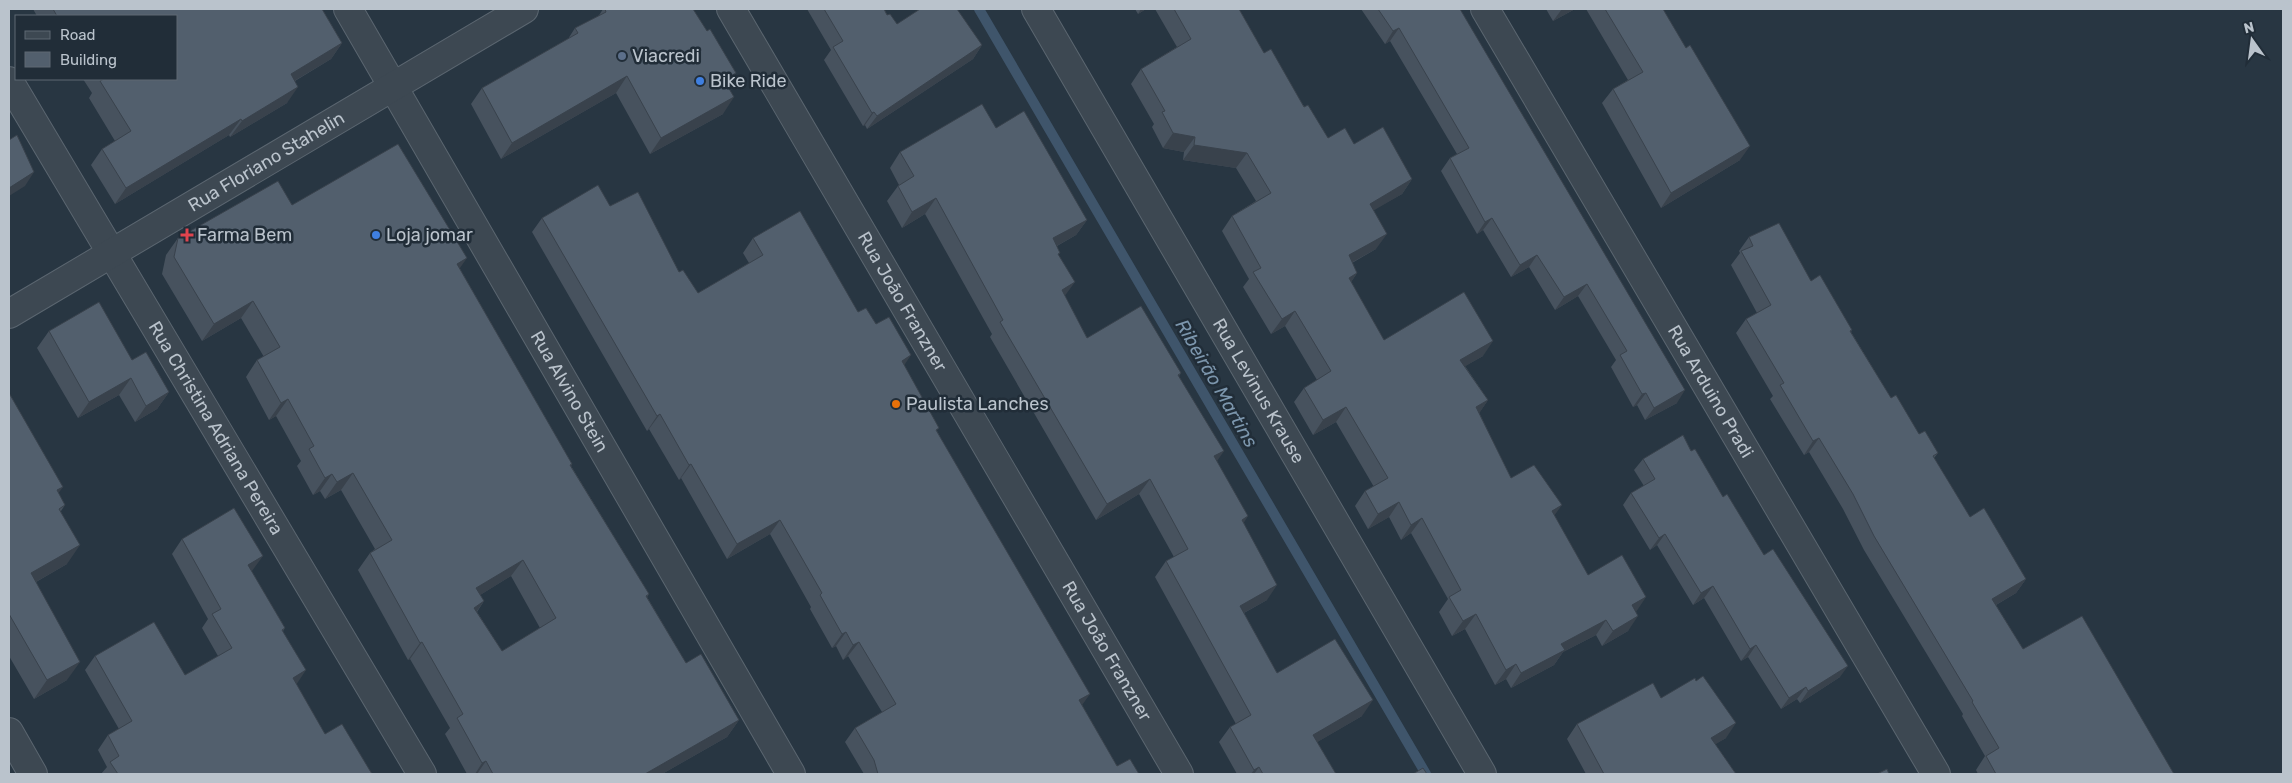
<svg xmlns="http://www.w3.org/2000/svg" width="2292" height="783" font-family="Rubik,sans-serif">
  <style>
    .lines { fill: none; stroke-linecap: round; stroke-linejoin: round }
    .stream { stroke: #3f556b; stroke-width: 10 }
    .minor-casing { stroke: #5b6670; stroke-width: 30 }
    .minor { stroke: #3d4852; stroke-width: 28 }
    .wall { fill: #47525e; fill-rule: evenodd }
    .shaded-wall { fill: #39424c }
    .building { fill: #525f6d; stroke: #39424c; fill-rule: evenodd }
    .service-dot { fill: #5c6f8a; stroke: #212d38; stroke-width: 2 }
    .shop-dot { fill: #3f7fe0; stroke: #212d38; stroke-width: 2 }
    .health-dot { fill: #e0444e; stroke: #212d38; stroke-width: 2 }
    .food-dot { fill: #e8710a; stroke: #212d38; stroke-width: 2 }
    .labels { text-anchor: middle; stroke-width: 5; stroke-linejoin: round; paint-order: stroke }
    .poi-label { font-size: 18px; fill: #bac3cc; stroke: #212d38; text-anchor: start }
    .street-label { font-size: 18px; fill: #bac3cc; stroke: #212d38 }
    .water-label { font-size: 19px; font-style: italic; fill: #7c96ad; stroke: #212d38 }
  </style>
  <rect width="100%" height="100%" fill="#283642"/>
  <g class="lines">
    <path class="stream" d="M979,9L1426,774"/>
    <g class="minor-casing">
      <g id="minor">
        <path id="s1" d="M348,9L791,774"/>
        <path id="s2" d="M731,9L1179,774"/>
        <path id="s3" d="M1036,9L1482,774"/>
        <path id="s4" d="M1485,9L1936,774"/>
        <path id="s5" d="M9,81L422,774"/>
        <path id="s6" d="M9,314L524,9"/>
        <path d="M9,732L33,774"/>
      </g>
    </g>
    <use href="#minor" class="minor"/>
  </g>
  <path class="wall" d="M33,9H322L342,43L331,59L295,81L287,103L230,137L229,135L115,204L91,165L102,149L115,141L89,98L92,93L83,79H176V16H37Z
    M603,9H693L727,85L723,114L650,154L616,93L501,159L471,104L482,88L568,39L575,28L598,17Z
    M807,9H884L887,15L897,24L982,45L973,59L867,129L865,125L863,126L824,60L831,50Z
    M1135,9H1146L1138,14Z
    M1155,9H1239L1264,53L1328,138L1354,144L1412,179L1402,194L1373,210L1376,249L1352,263L1357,273L1351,282L1384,340L1483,356L1465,366L1488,400L1479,413L1511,478L1554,515L1588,575L1636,612L1628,631L1602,646L1596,635L1563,652L1554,665L1511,688L1506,679L1495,685L1465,629L1452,636L1439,612L1448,599L1411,533L1401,540L1389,517L1368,529L1355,506L1365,491L1374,487L1336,422L1313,435L1294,402L1304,388L1317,380L1285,326L1271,334L1243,287L1249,279L1222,231L1232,216L1256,201L1236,168L1183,160L1184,152L1163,148L1152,127L1154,124L1131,84L1141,69L1177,47Z
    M1361,9H1460L1677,403L1645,420L1637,405L1633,407L1611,367L1616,360L1578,296L1555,310L1529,267L1511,277L1483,230L1477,234L1441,171L1450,158L1457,154L1390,41L1385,44Z
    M1546,9H1575L1553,21Z
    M1586,9H1663L1740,160L1661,208L1602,103L1613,89L1628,80Z
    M996,128L1087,220L1076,235L1057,246L1065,296L1087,338L1181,373L1179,376L1217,461L1244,523L1267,600L1244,613L1277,673L1362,716L1317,742L1336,774H1237L1219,742L1230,727L1236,724L1155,577L1166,561L1174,557L1139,494L1096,520L990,337L992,334L925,214L902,228L887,201L898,186L899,185L890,168L900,152Z
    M292,205L460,269L572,464L571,466L649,594L647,597L686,663L739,720L727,737L662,774H467L445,734L450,728L410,659L408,660L358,570L370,553L375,549L341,490L325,499L320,491L313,495L297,466L301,461L276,416L269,420L246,377L257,360L264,357L241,318L202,341L162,274L166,255L178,238ZM511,576L540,628L502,651L477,612L484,601L480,595Z
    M610,206L679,272L698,293L749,263L743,253L753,238L876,324L904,365L937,431L1082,705L1117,766L1139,774H864L845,742L855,728L882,712L848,656L843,660L836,646L832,648L810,609L811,607L770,534L727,559L681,478L679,480L649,429L647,431L532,232L542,218Z
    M1749,237L1811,281L1852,330L1851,332L1891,398L1919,434L1938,453L1934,458L1970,517L2026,579L2016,593L1996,605L2023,649L2174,774H1978L1976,770L1985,756L1962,716L1963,714L1864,550L1843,509L1809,452L1804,455L1770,399L1773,396L1736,333L1746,319L1757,313L1731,265L1740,253L1739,251Z
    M49,331L132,360L169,392L157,409L135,422L119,395L78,418L37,348Z
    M9,393L58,493L65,505L61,511L67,564L36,582L67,680L34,699L9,656Z
    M1691,451L1723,497L1840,677L1800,703L1797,699L1781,709L1748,657L1741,661L1704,598L1693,605L1657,545L1650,550L1623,505L1631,493L1644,486L1634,470L1643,459Z
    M182,539L252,571H251L285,628L283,631L296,684L325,734L372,774H101L107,767L98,750L108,735L119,729L85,670L95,656L185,675L218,656L202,628L208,619L172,554Z
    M1661,698L1726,738L1715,744L1736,774H1586L1567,739L1577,724Z"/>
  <path class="shaded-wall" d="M1141,9H1146L1138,14Z
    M1562,9H1575L1553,21Z
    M1399,28L1390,41L1385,44L1393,31Z
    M342,43L331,59L279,90L291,74Z
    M982,45L973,59L867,129L877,116Z
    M736,73L724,90V80Z
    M627,76L616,93L501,159L512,143Z
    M298,87L287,103L230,137L242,121Z
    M734,97L723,114L650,154L661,138Z
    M874,112L865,125L863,126L872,113Z
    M241,119L229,135L115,204L126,188Z
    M1173,133L1195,137L1184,152L1163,148Z
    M1194,145L1247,153L1236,168L1183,160Z
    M1750,146L1740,160L1661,208L1671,193Z
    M34,172L25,186L9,196V188Z
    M1412,179L1402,194L1359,219L1370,204Z
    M936,198L925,214L902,228L912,212Z
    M1492,218L1483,230L1477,234L1485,222Z
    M1087,220L1076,235L1042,254L1053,238Z
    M1387,234L1376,249L1338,270L1349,255Z
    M1537,255L1529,267L1511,277L1520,265Z
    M467,258L455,275L457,264Z
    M1357,273L1347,288L1349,278Z
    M1075,282L1064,297L1062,290Z
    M1587,284L1578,296L1555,310L1564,297Z
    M253,301L241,318L202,341L214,324Z
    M1295,311L1285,326L1271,334L1282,319Z
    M1493,341L1483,356L1450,375L1460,360Z
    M911,355L901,370L902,361Z
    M131,378L119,395L78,418L89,402Z
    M1685,390L1677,403L1645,420L1654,408Z
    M169,392L157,409L135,422L146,406Z
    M1646,393L1637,405L1633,407L1642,394Z
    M288,399L276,416L269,420L281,403Z
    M1488,400L1478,415L1476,407Z
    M1346,407L1336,422L1313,435L1323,420Z
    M660,414L649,429L647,431L657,416Z
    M1819,438L1809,452L1804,455L1813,441Z
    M1224,451L1213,467L1214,456Z
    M691,464L681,478L679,480L689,465Z
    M353,473L341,490L325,499L337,482Z
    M332,474L320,491L313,495L325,478Z
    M1150,479L1139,494L1096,520L1107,504Z
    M63,487L49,506L57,490Z
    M1399,502L1389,517L1368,529L1378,514Z
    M1562,505L1551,520L1552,511Z
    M1248,516L1238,532L1242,520Z
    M1422,518L1411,533L1401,540L1411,525Z
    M780,520L770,534L727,559L737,544Z
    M1665,534L1657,545L1650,550L1659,538Z
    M80,545L67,564L18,592L31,573Z
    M263,556L252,571L237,580L248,565Z
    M523,560L511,576L464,605L476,588Z
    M2026,579L2016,593L1982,613L1992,599Z
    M1277,585L1267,600L1229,621L1240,606Z
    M1713,586L1704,598L1693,605L1701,593Z
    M1646,597L1636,612L1632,605Z
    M484,601L472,618L474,608Z
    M1476,614L1465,629L1452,636L1463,621Z
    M1638,616L1628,631L1602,646L1613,631Z
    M1606,620L1596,635L1563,652L1554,665L1511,688L1521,673L1561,644Z
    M846,632L836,646L832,648L842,634Z
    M422,642L410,659L408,660L420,643Z
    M859,642L848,656L843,660L853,645Z
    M1756,645L1748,657L1741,661L1750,649Z
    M80,662L67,680L34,699L47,680Z
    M1516,664L1506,679L1495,685L1506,670Z
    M1848,666L1840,677L1800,703L1808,691Z
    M306,670L296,685L293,678Z
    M1806,687L1797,699L1781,709L1789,698Z
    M1090,694L1080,708L1079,700Z
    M1373,700L1362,716L1302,751L1313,735Z
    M739,720L727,737L662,774H645Z
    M1736,723L1726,738L1701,753L1711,738Z
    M486,761L477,774H475L482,763Z
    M1259,767L1254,774H1251L1254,770Z"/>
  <path class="building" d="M53,9H322L342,43L291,74L298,87L242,121L241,119L126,188L102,149L131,131L100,81L104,79H176V16H57Z
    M605,9H693L707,31L710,29L736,73L724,80L734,97L661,138L627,76L512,143L482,88L578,33L575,28L606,12Z
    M824,9H884L887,15L890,14L897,24L920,9H957L982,45L877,116L874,112L872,113L833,47L843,41Z
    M1174,9H1239L1264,53L1271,49L1304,107L1308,105L1328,138L1345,128L1354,144L1383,127L1412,179L1370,204L1387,234L1349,255L1357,273L1349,278L1384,340L1464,292L1493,341L1460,360L1488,400L1476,407L1511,478L1534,465L1562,505L1552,511L1588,575L1622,555L1646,597L1632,605L1638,616L1613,631L1606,620L1561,644L1565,650L1521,673L1516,664L1506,670L1476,614L1463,621L1449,597L1461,590L1422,518L1411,525L1399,502L1378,514L1365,491L1388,478L1346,407L1323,420L1304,388L1331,371L1295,311L1282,319L1253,272L1261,268L1232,216L1271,193L1247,153L1194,145L1195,137L1173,133L1162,112L1165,111L1141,69L1191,39Z
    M1378,9H1460L1685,390L1654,408L1646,393L1642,394L1620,355L1627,351L1587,284L1564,297L1537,255L1520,265L1492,218L1485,222L1450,158L1469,148L1399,28L1393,31Z
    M1605,9H1663L1686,48L1690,45L1750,146L1671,193L1613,89L1643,72Z
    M982,104L996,128L1024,111L1087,220L1053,238L1060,253L1058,254L1075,282L1062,290L1087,338L1141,306L1181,373L1178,375L1224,451L1214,456L1248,516L1242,520L1277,585L1240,606L1277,673L1335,639L1373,700L1313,735L1336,774H1263L1259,767L1254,770L1230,727L1251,715L1166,561L1188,549L1150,479L1107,504L1000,322L1003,320L936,198L912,212L898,186L914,176L900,152Z
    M17,135L34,172L9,188V140Z
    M398,144L467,258L457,264L572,464L570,465L649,594L646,596L686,663L701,654L739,720L645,774H493L486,761L482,763L457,718L463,714L422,642L420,643L370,553L392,540L353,473L337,482L332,474L325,478L309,449L314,446L288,399L281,403L257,360L280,347L253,301L214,324L174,257L178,238L278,181L292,205ZM523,560L556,618L502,651L474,608L484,601L476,588Z
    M598,185L610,206L638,192L679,272L683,270L698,293L763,255L753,238L800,211L858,312L866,308L876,324L889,317L911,355L902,361L939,428L936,430L1090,694L1079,700L1117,766L1130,759L1139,774H878L874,760L855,728L896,704L859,642L853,645L846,632L842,634L820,595L822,593L780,520L737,544L691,464L689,465L660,414L657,416L542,218Z
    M1779,223L1811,281L1820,275L1852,330L1850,331L1891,398L1896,395L1919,434L1925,431L1938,453L1933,456L1970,517L1984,508L2026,579L1992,599L2023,649L2082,616L2174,774H1996L1986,756L1999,748L1972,702L1973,701L1874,536L1853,494L1819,438L1813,441L1780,385L1784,383L1746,319L1771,305L1741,251L1753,246L1749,237Z
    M99,302L132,360L146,352L169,392L146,406L131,378L89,402L49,331Z
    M9,393L63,487L57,490L65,505L59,509L80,545L31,573L80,662L47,680L9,614Z
    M1683,435L1691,451L1695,449L1723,497L1727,494L1764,555L1773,549L1848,666L1808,691L1806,687L1789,698L1756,645L1750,649L1713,586L1701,593L1665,534L1659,538L1631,493L1655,479L1643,459Z
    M234,508L263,556L248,565L285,628L282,630L306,670L293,678L325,734L342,724L372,774H118L110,762L119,756L108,735L132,721L95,656L154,622L185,675L232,648L212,614L221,609L182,539Z
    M1703,676L1736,723L1711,738L1736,774H1604L1577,724L1653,683L1661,698L1695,678L1696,681Z
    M1423,768L1427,774H1413Z
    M1887,769L1889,774H1877Z"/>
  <circle class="service-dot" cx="622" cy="56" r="5"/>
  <g class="shop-dot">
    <circle cx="700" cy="81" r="5"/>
    <circle cx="376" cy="235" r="5"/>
  </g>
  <path class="health-dot" d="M184.5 227.5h5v5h5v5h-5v5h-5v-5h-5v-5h5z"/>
  <circle class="food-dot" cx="896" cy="404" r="5"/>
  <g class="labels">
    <g class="poi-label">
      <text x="632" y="62">Viacredi</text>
      <text x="710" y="87">Bike Ride</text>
      <text x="197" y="241">Farma Bem</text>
      <text x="386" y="241">Loja jomar</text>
      <text x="906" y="410">Paulista Lanches</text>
    </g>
    <g class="street-label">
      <text dy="6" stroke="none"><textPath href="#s6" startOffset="299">Rua Floriano Stahelin</textPath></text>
      <text dy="6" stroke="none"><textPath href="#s2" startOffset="339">Rua João Franzner</textPath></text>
      <text dy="6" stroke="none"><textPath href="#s1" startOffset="442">Rua Alvino Stein</textPath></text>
      <text dy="6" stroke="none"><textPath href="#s3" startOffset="442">Rua Levinus Krause</textPath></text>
      <text dy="6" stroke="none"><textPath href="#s4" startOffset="444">Rua Arduino Pradi</textPath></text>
      <text dy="6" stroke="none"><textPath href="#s5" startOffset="404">Rua Christina Adriana Pereira</textPath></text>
      <text dy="6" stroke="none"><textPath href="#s2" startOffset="744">Rua João Franzner</textPath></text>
    </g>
    <g class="water-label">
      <text transform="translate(1217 383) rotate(60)" y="7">Ribeirão Martins</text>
    </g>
  </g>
  <rect width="2292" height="783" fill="none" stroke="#bac3cc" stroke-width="20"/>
  <rect x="15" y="15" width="162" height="65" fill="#212d38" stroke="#5e6973"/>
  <rect x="25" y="31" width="25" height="8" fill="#3d4852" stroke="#5e6973"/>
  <text x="60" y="40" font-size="15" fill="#bac3cc">Road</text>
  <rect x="25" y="52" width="25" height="15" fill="#525f6d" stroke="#5e6973"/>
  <text x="60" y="65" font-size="15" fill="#bac3cc">Building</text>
  <g transform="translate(2252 40) rotate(346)" stroke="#212d38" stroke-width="4" paint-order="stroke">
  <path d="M0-4L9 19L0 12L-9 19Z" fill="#bac3cc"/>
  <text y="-8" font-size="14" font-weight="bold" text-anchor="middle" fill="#bac3cc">N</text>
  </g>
</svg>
